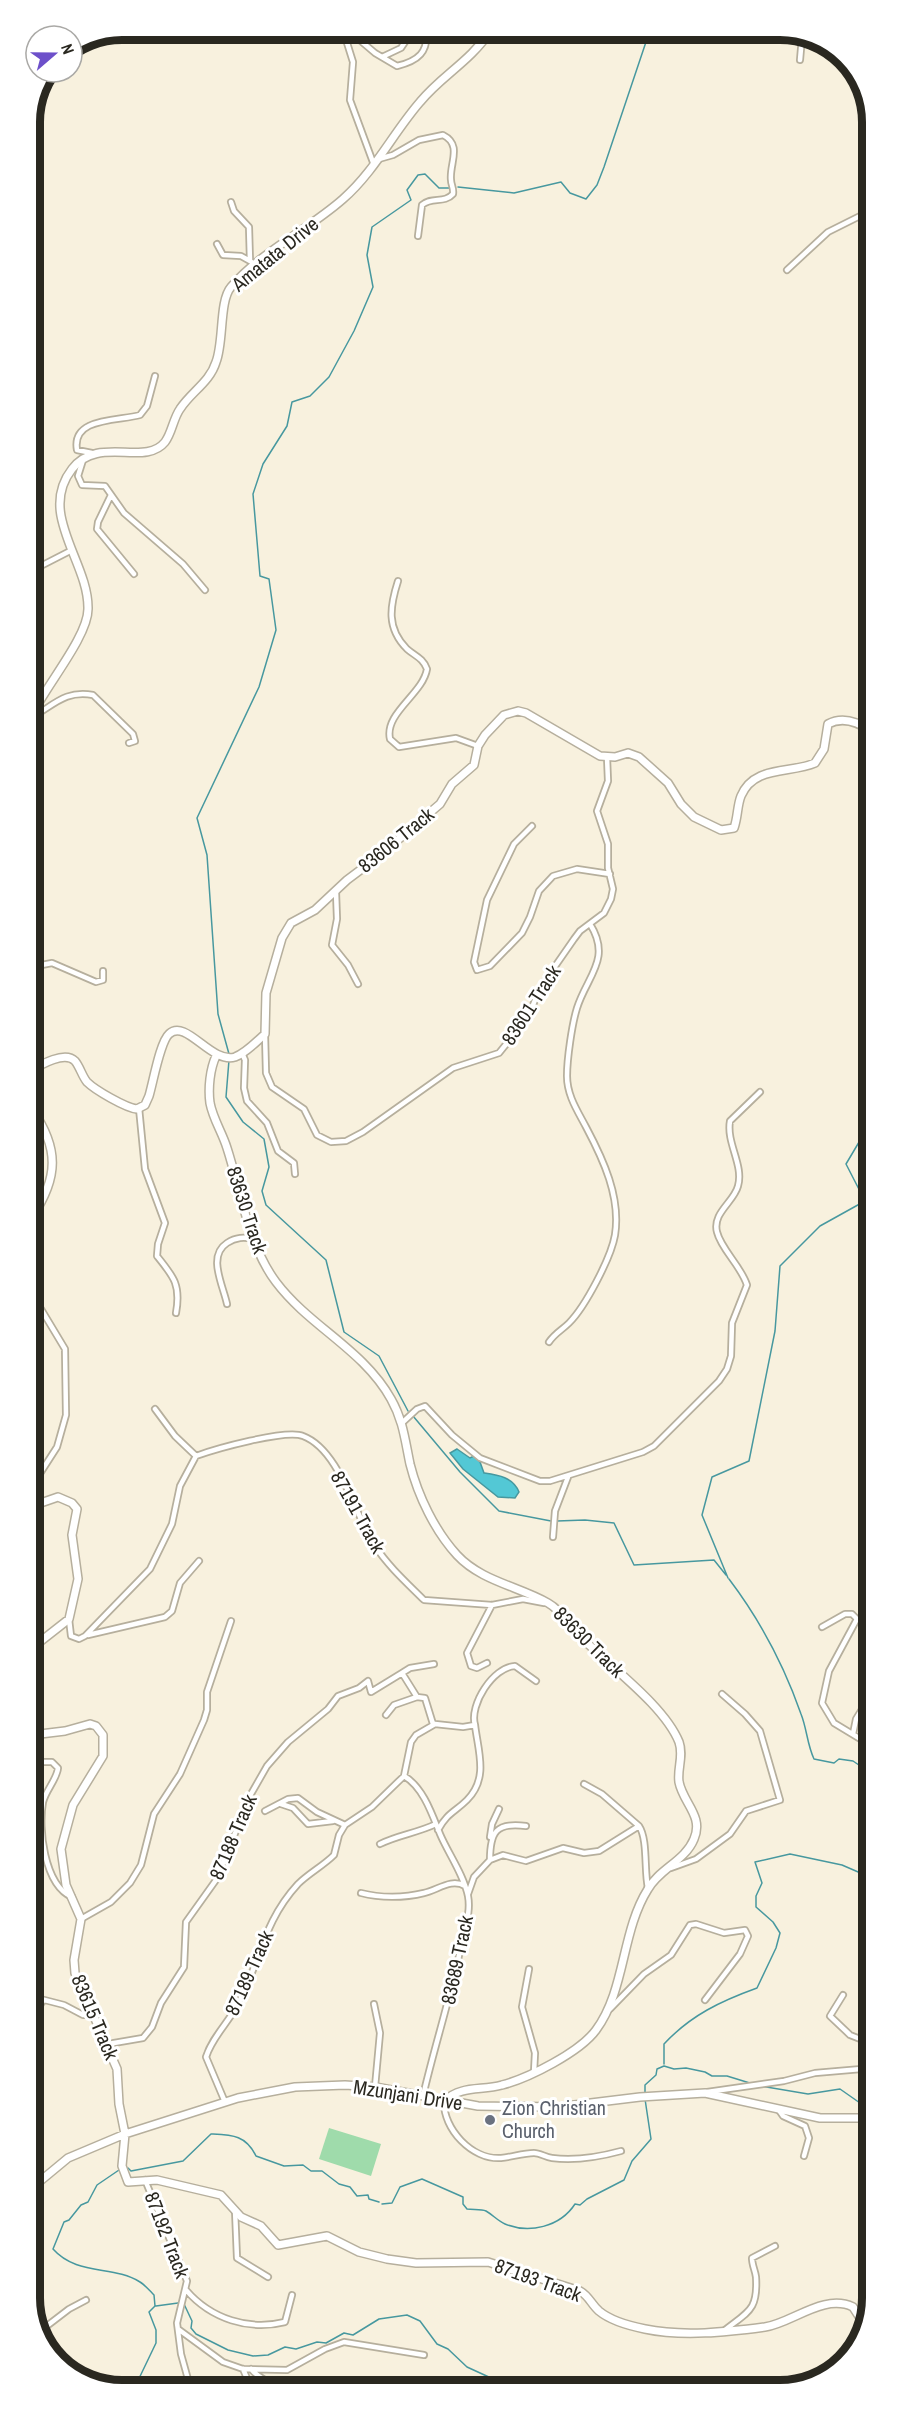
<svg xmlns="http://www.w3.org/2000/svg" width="903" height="2421" font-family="'Archivo Narrow',sans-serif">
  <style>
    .green { fill: #9fdbab }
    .water { fill: #53c8d5; stroke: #47989f; stroke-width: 1.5 }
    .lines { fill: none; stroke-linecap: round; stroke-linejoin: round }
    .stream { stroke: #47989f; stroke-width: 1.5 }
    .street-casing { stroke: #b6af9d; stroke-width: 8 }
    .secondary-casing { stroke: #b6af9d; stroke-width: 10 }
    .street { stroke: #fff; stroke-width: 4.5 }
    .secondary { stroke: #fff; stroke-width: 7 }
    .worship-dot { fill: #6b7280; stroke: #fff; stroke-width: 2 }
    .labels { text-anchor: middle; stroke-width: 6; stroke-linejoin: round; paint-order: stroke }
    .street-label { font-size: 20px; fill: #2a2820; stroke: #fff }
    .worship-label { font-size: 20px; fill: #5b616d; stroke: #fff; text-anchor: start }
    .rim { fill: none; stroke: #2a2820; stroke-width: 8 }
  </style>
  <rect width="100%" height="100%" fill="#f8f1de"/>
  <path class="green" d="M329,2128L381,2144L371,2176L319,2159Z"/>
  <path class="water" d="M457,1449L470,1458L474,1456L480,1462L484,1473C498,1475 513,1477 519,1492L515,1498L498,1497L463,1469L450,1453Z"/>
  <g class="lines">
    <path class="stream" d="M458,187L514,193L561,182L570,193L586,199L597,185L604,167L650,30
      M229,1054L218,1014L207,855L197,818L259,687L276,630L269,579L260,576L253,494L263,464L287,426L292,402L310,396L329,377L354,331L373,287L367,255L372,227L411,200L407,190L418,175L425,174L439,188H451
      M229,1060L226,1097L243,1122L264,1139L269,1167L262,1191L266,1205L326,1260L344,1332L379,1356L408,1411
      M413,1416L460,1472L499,1511L551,1521
      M557,1521L585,1520L614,1523L634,1565L714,1560L726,1575
      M728,1578L702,1515L712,1477L749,1461L775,1331L780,1266L820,1226L865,1201L846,1164L871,1122
      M729,1579C760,1620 784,1665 801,1714C807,1729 807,1744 814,1759L834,1763L839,1759L853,1761L872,1774
      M664,2064V2044C691,2015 721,2001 757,1988L776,1948L780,1933L773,1922L756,1907V1896L762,1883L755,1862L790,1854L842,1865L872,1878
      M760,2086L808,2094L840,2089L860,2103H873
      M645,2094V2085L656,2075L657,2069L664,2066L674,2069L686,2068L705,2072L712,2076H727L753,2084
      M128,2168L131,2171L183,2161L211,2134C232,2135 246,2135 256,2156L284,2166L303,2165L311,2171H322L339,2184L350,2187L357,2196L368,2195L369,2199L379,2202
      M119,2170L97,2185L88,2202L81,2205L69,2220L64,2222L53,2249C77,2276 113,2265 140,2282C145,2285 150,2291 154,2295L155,2306L149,2312L156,2330V2343L133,2391
      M382,2204L392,2203L400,2187L422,2179L463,2197V2204L467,2209C473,2210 481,2209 486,2211C493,2215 498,2221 505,2224C529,2234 560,2227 575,2204L580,2205L587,2199L624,2180L632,2161L651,2139L645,2099
      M184,2304L192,2321L191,2328L196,2334L228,2350L253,2356L268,2355L285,2347L296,2349L317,2342L326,2343L344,2333L353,2335L379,2319L407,2315L420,2321L437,2344L448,2349L467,2367L491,2378L495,2386L509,2389
      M156,2306L178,2303"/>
    <g class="street-casing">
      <path id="street" d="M343,30L353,62L350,100L374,165
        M348,30L375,53L397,66C418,61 429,52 426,30
        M476,30L484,39
        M382,57L401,48L409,36
        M800,60L802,37
        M379,159L393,155L419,140L443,135C463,145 449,164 451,180C451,185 454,188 453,194C444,204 432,196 422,205L418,236
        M231,202L234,211L249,227L250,261L256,265
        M217,244L223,255L241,256L250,261
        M787,270L828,232L870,211
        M92,453L77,450C71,417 119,421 140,415L147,406L155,376
        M83,460L78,476L82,485L105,486L124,513L183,564L205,590
        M111,495L98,522L97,529L134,574
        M31,571L70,551
        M398,581C390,606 386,628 407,649C415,656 423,658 427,669C423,694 384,713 390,739L399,747L456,738L478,746
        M31,718C54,705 65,690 93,695L133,734L135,741L129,743
        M532,826L514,844L487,900L474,962L477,970L490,966L522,933L530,917L539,891L553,876L577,869L610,874
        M336,892L337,919L332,945L348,965L358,984
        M31,967L52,963L96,982L103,980V971
        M265,1034L266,1073L272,1087L304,1109L317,1135L331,1142L346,1141L363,1132L453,1068L499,1053L528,1017L540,988L574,939L580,931L604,913L611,899L613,889L608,868V844L597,811L608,781L607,757
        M242,1053L245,1060L244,1088L247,1101L267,1123L278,1151L294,1163L295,1174
        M139,1108L145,1169L165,1223L158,1244L157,1256C174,1277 181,1285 176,1313
        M227,1304C223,1285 207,1256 227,1243C236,1237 244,1237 254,1239
        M549,1342C555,1333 562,1330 569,1323C585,1307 611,1258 615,1235C621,1197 603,1159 586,1127C577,1110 567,1095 567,1076C567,1059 572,1024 577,1008C587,976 612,959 590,924
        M155,1409L175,1436L196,1456
        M403,1422L417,1409L425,1406L452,1435L480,1458L540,1481H550L643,1452L654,1446L719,1381L727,1369L731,1356L732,1323L747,1285C741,1266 721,1249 717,1232C712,1213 734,1202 738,1186C744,1165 726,1143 730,1121L760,1092
        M32,1486L57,1447L66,1415L65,1349L41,1309
        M553,1537L555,1511L568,1477
        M69,1619L71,1636L79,1639L85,1636L150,1569L172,1524L180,1486L196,1456C215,1449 286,1429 303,1436C340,1450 355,1516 375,1546C389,1567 407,1583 424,1600L492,1605L523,1599L544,1603
        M822,1627L845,1614H852L857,1619L829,1671L822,1703L834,1723L872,1746
        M88,1635L165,1617L172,1611L180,1583L199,1561
        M487,1663L477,1668L471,1666L467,1653L492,1605
        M386,1715L394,1705L417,1697
        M433,1724L425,1698L417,1697L402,1673L410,1668L434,1664
        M475,1725C469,1705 493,1667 515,1666L536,1681
        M853,1734L856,1719L872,1693
        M32,1762H52L58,1768C57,1779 46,1790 43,1802C38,1828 44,1885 72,1897
        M404,1776L411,1742L416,1735L435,1724L463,1727L475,1725C478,1751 489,1778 467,1800C455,1812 447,1813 438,1830
        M584,1784L602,1794L639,1826
        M281,1804L293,1808L308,1824L333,1821
        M265,1811L288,1799L298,1798L317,1812L345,1825
        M490,1837L492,1824L499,1809
        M380,1844C398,1835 417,1833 436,1824
        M490,1860C490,1832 496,1822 526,1826
        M671,1868L696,1859L730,1834L746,1811L780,1800L760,1731L745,1714L722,1694
        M361,1893C380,1898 404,1898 424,1893C438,1890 451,1878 465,1886
        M468,1894L474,1877L490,1860L503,1855L526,1861L563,1848L584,1853L599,1851L639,1826C648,1839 644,1871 648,1888
        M81,1919L111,1902L130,1883L141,1865L154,1814L180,1774L204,1720L207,1710V1692L231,1621
        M529,1969L522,2007L535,2053L534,2072
        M843,1995L830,2016L850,2035L873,2044
        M33,1997L64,2005L83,2015H94
        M374,2004L380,2033L375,2087
        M610,2009L644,1974L671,1955L690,1925L696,1924L724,1933L745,1930L748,1936L740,1954L705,2000
        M33,2019L43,2000
        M108,2044L143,2038L152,2027L161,2003L184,1967L186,1922L216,1880L251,1794L267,1766L288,1742L328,1709L338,1696L359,1688L368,1681L371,1692L402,1673
        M707,2092L784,2081L815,2073L873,2068
        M444,2101C443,2129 472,2160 501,2158C512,2157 523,2153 534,2153C540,2153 545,2157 552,2158C575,2161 599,2157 621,2151
        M225,2102L206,2057C212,2037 230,2021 239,2002C261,1960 263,1922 298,1884C309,1873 323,1866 334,1855L339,1835L345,1825L372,1807L404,1776C423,1787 432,1814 440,1834C448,1853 464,1875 468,1896C471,1912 465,1926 462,1941C452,1993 435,2044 423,2096
        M778,2109L783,2116L805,2126L809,2138L804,2156
        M145,2180L187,2281L177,2323L181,2354L191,2390
        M235,2210L237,2258L268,2277
        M186,2290C211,2319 249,2331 285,2322L292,2295
        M178,2329L223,2362L243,2369L287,2370L325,2349L344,2342L424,2355
        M725,2330C749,2311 758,2310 756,2277C755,2270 752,2265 752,2258L775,2246
        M39,2332L69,2309L86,2300
        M243,2369L252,2390
        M251,2369C259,2379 270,2381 279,2390"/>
    </g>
    <g class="secondary-casing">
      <path id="secondary" d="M31,717C44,688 88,637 88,609C89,562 37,514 72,469C98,435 145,467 165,442C172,433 173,419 180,409C191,392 210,382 216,362C224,342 219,301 231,287C262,251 308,230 343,199C375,171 393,133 420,102C442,75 470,62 491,30
        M216,1056C210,1069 208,1088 210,1103C213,1119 222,1132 227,1148C241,1191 248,1245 276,1282C310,1327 363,1349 391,1399C403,1420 405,1440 410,1464C418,1496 435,1531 457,1555C481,1581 518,1586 548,1603C561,1610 570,1626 581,1637C609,1666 664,1705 679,1742C684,1756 677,1768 679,1782C683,1803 704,1816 694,1839C685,1861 659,1869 648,1889C621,1932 626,1989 596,2030C580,2052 529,2078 502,2085C481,2091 462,2085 444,2101
        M32,1071C41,1064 65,1051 75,1061C80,1067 82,1076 87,1082C95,1090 126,1108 137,1109L145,1105L149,1096C153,1083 160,1042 169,1034C186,1018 211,1064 235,1057C246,1053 256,1042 265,1034L266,993L282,938L291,923L315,910L347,880L379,856L440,804L452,784L474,765L478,746L485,735L504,715L518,711L526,713L600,756L615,757L628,753L639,757L668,783L681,804L694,817L721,830L734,828C738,817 737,806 741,796C754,765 790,774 815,763L824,749L828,724C843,716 858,722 871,731
        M32,1109C59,1148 59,1177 32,1217
        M32,1506L58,1497L72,1503L77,1509L72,1535L78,1579L69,1619L32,1648
        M32,1735L65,1731L90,1724L96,1726L103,1735V1756L73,1805L61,1849L66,1885L81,1919L74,1960L75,1973L117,2069L119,2104L125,2134L122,2166L128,2182L157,2180L221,2195L241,2217L261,2226L278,2245L327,2236L359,2252L387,2259L416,2263L488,2262L580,2291C589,2296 591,2304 599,2311C611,2321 630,2326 645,2329C683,2337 727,2332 765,2327C792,2323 824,2293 853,2307L864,2324
        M33,2187L68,2158L125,2134L238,2098L295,2087L345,2085L375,2087L478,2106L558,2107L640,2097L705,2093L820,2118H873"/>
    </g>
    <use href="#street" class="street"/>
    <use href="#secondary" class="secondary"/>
  </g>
  <circle class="worship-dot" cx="490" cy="2120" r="6"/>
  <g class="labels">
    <g class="street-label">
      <text transform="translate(275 254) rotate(-39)" y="7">Amatata Drive</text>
      <text transform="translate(396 840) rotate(-39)" y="7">83606 Track</text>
      <text transform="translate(531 1005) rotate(-57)" y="7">83601 Track</text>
      <text transform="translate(247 1210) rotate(72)" y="7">83630 Track</text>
      <text transform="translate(358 1512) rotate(61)" y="7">87191 Track</text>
      <text transform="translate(589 1642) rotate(45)" y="7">83630 Track</text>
      <text transform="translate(233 1837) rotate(-67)" y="7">87188 Track</text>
      <text transform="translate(457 1960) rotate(-78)" y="7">83689 Track</text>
      <text transform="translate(249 1973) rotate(-66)" y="7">87189 Track</text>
      <text transform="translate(95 2017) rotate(67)" y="7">83615 Track</text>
      <text transform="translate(408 2095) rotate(9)" y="7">Mzunjani Drive</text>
      <text transform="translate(167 2235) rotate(69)" y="7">87192 Track</text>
      <text transform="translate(538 2280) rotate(20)" y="7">87193 Track</text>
    </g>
    <g class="worship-label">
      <text x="502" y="2115">Zion Christian<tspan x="502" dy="23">Church</tspan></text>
    </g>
  </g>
  <path d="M0 0H903V2421H0ZM122 40H780A82 82 0 0 1 862 122V2298A82 82 0 0 1 780 2380H122A82 82 0 0 1 40 2298V122A82 82 0 0 1 122 40Z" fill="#fff" fill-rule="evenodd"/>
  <path class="rim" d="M122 40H780A82 82 0 0 1 862 122V2298A82 82 0 0 1 780 2380H122A82 82 0 0 1 40 2298V122A82 82 0 0 1 122 40Z"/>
  <g transform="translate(54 54) rotate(70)"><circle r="28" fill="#ffffff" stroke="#aaa9a6" stroke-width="1.5"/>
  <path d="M0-4.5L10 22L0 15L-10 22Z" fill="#6d50ca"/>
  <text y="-9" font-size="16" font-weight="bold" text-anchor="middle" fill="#2a2820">N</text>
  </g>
</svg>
